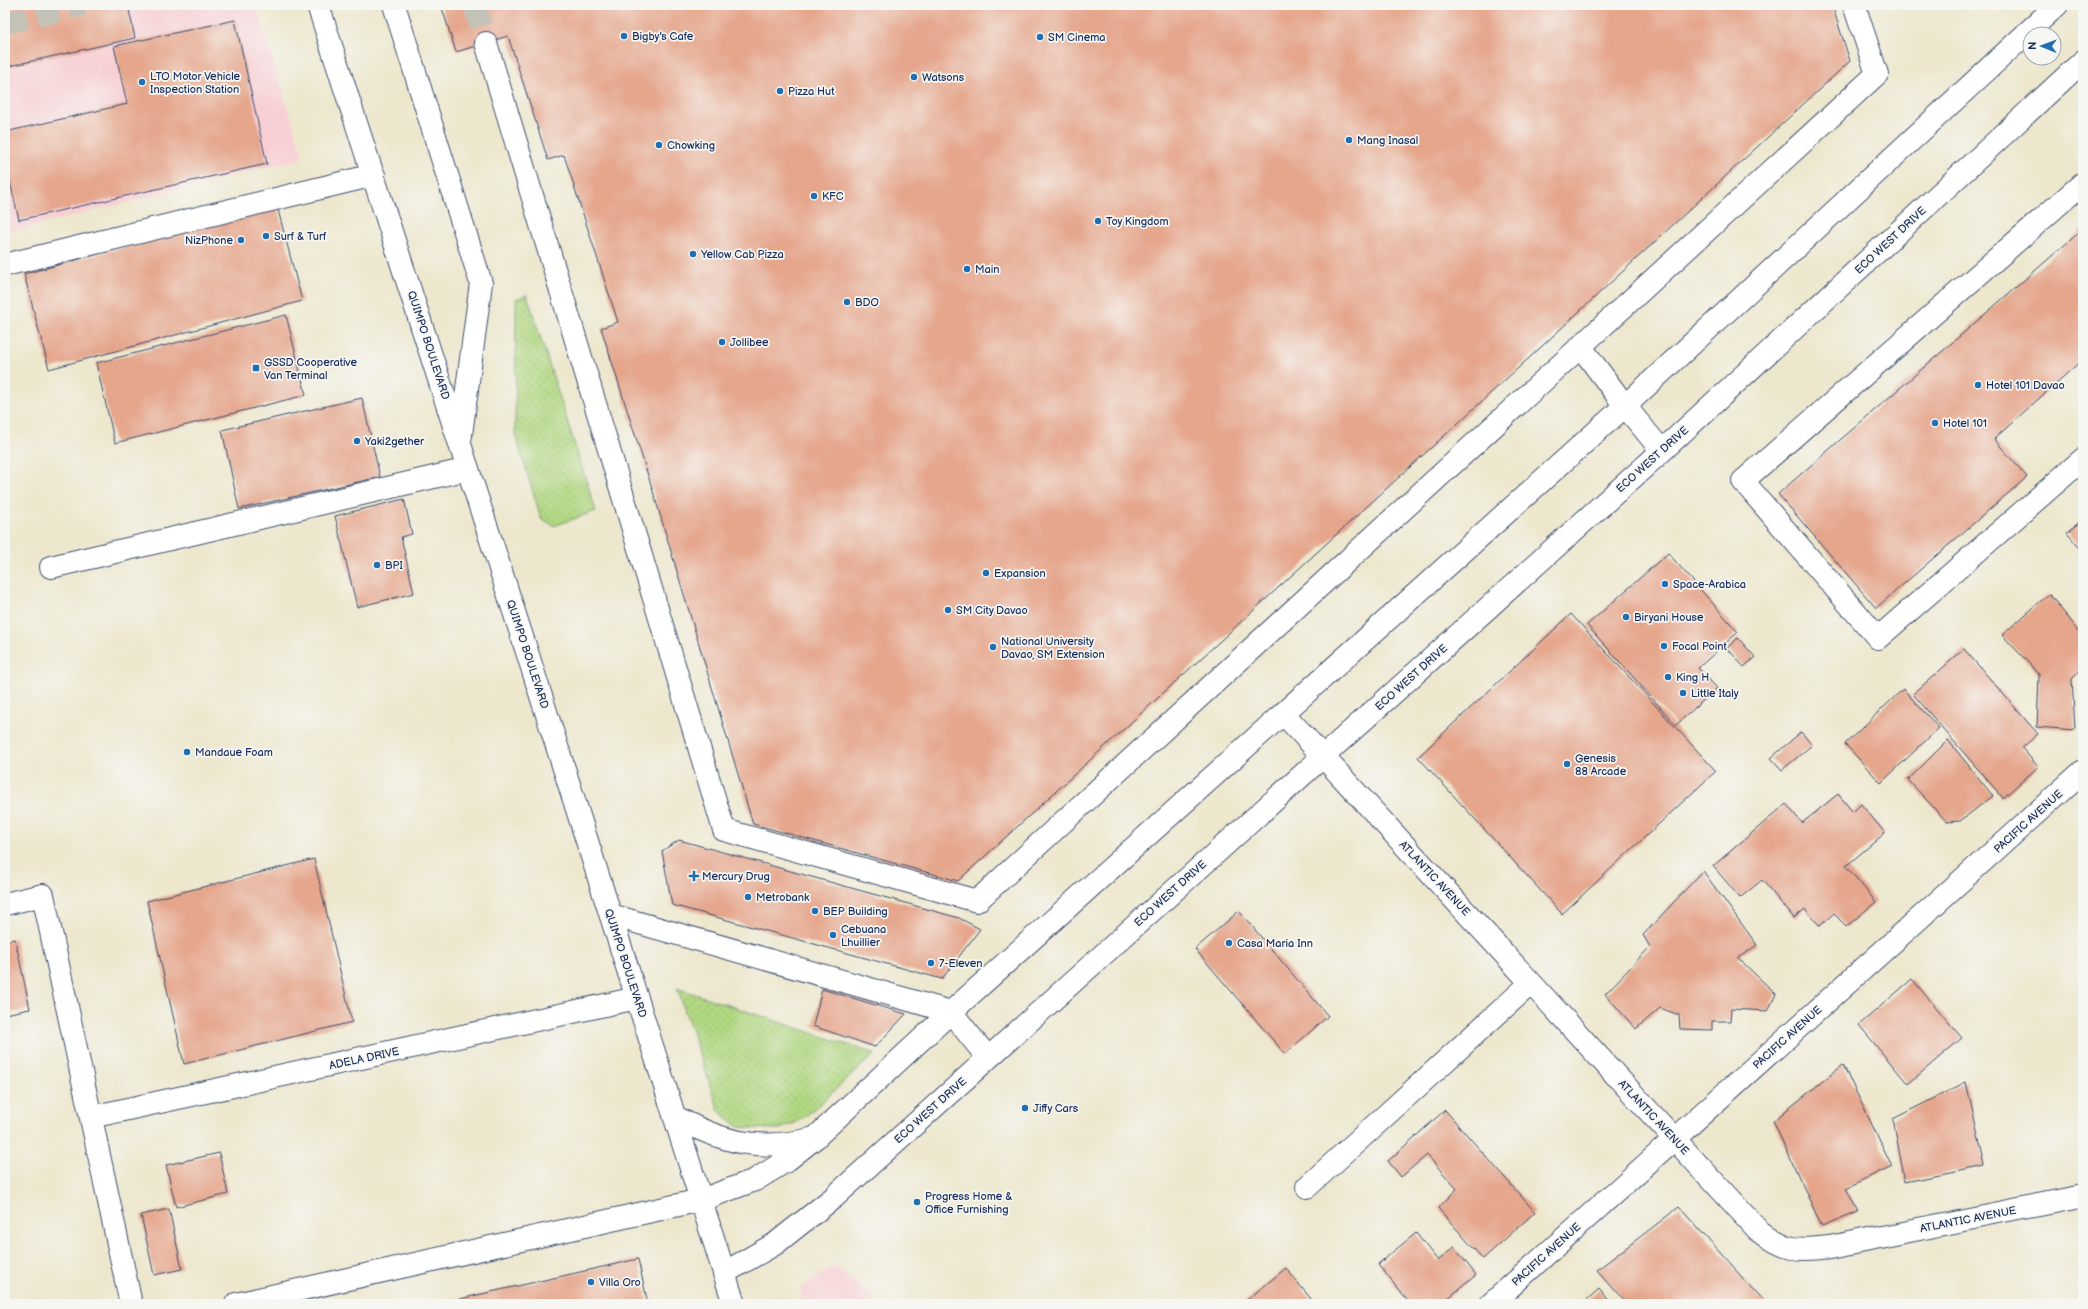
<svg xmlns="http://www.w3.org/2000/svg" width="2088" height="1309" font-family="'Balsamiq Sans',sans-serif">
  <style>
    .built { fill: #f7cfd4 }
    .grass { fill: url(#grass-dots); stroke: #668370 }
    .building { fill: #e5a68c }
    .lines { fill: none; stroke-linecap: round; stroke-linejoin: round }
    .minor-tunnel { stroke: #c3c2b7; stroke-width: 22; stroke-dasharray: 22 11; stroke-linecap: butt }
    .minor-casing { stroke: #3a4b6f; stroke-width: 24 }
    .major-casing { stroke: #3a4b6f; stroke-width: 24 }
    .minor { stroke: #fff; stroke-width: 22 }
    .major { stroke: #fff; stroke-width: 22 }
    .poi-dot { fill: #1f6fb2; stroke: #f6f6f2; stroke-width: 1.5 }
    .labels { text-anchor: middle; stroke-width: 3.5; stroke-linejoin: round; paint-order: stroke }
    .poi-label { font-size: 11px; fill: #1b2f5e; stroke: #f6f6f2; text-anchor: start }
    .street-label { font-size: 11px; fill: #1b2f5e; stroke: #f6f6f2 }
  </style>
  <defs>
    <pattern id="grass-dots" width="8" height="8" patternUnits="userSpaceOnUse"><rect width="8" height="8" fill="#b0d781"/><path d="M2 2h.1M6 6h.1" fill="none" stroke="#97b972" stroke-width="1.8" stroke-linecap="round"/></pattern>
  </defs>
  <rect width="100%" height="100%" fill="#f6f6f2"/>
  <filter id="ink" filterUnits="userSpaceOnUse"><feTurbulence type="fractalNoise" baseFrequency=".025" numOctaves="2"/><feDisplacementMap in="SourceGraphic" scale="8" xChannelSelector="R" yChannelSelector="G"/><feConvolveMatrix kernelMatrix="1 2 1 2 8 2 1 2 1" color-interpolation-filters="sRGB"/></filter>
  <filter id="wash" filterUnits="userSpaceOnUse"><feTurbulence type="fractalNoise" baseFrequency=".012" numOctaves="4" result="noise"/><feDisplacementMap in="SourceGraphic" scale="16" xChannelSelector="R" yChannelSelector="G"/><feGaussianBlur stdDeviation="0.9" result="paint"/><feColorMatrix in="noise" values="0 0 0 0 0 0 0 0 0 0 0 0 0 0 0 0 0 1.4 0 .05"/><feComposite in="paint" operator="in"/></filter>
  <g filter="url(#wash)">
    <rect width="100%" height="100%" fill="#ede7cd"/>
    <path class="built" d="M5,5H256L303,158L5,233Z
      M834,1265L880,1304H804L800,1289Z"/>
    <path class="grass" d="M527,295L596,511L554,526L541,518L515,434L516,299Z
      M677,988L875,1054L806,1116L793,1124L780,1129L746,1128L736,1125L719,1111Z"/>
    <g id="blocks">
      <path class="building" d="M5,5H128L135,38L5,67Z
        M441,5H1832L1850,61L1540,348L958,881L753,824L652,488L601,328L618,322L564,155L548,160L508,36L456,52Z
        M235,20L267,164L19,220L5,160V132L127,104L114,46Z
        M277,206L302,301L49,369L24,274Z
        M2083,229V359L1994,439L2027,477L1876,608L1778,494Z
        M286,315L306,395L115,443L96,363Z
        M362,398L380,477L239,509L222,430Z
        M404,499L412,534L401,537L414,593L357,607L335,516Z
        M2083,519V552L2067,533Z
        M1668,553L1738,632L1698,668L1717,688L1676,725L1587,625Z
        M2049,594L2083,636V668L2072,679L2075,730L2037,727L2039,674L2002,635Z
        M1571,614L1716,771L1562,914L1418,757Z
        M1738,638L1755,657L1744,667L1727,648Z
        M1964,649L2038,734L2022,748L2038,767L2003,798L1913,694Z
        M1903,689L1939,728L1881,783L1845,744Z
        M1801,732L1812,745L1782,770L1771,758Z
        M1948,740L1993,796L1960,821L1947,822L1908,780Z
        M1838,794L1853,812L1861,804L1885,833L1846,866L1876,902L1846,927L1834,913L1820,926L1805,909L1794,918L1762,880L1740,898L1713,866L1786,804L1802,823Z
        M679,840L959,918L980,929L942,979L672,905L662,851Z
        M314,859L352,1022L184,1064L147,901Z
        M1703,871L1757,945L1738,958L1776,994L1768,1011L1731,1009L1730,1021H1712V1030L1680,1029L1679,1015L1660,1008L1636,1029L1605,994L1650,947L1643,935Z
        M1239,911L1328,1016L1285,1054L1195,949Z
        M15,939L30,1009L5,1014V941Z
        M1912,979L1962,1038L1908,1084L1859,1025Z
        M822,989L906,1014L875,1047L813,1026Z
        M1843,1065L1892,1166L1846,1188L1858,1212L1822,1227L1773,1121Z
        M1966,1082L1985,1166L1905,1182L1893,1119Z
        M1445,1110L1535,1212L1483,1259L1438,1208L1457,1189L1427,1155L1401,1177L1388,1161Z
        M219,1153L228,1194L176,1207L166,1165Z
        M1679,1207L1766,1304H1627L1597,1270Z
        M169,1209L182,1269L154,1275L141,1215Z
        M1416,1233L1438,1261L1454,1247L1476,1275L1441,1304H1410L1378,1264Z
        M638,1259L648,1304H442V1303Z
        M1286,1268L1315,1304H1242Z
        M1599,1289L1611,1304H1582Z"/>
    </g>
  </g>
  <g filter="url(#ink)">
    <use href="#blocks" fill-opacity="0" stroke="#3a4b6f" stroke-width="1"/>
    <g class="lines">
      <path class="minor-tunnel" d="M474,5L486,43
        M5,23L84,5"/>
      <g class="minor-casing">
        <path id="minor" d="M394,5L481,283L460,442
          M486,43L724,830L977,901L1877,74L1854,5
          M2083,183L1743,481L1878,638L2083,459
          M5,265L374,175
          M1581,347L1625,406L1662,451
          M51,567L468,469
          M1283,713L1758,1230C1786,1251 1795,1251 1830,1247L2083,1196
          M5,904L43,895L131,1304
          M611,915L951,1012L988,1058
          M91,1117L637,998
          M1307,1187L1531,983
          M724,1273L775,1244L833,1198L1662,451L2083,61
          M236,1304L701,1200L755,1180L786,1161L815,1138L951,1012L1625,406L2057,5
          M1491,1304L2083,771"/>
      </g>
      <g class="major-casing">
        <path id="major" d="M318,5L528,655L734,1304
          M674,1116C722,1143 761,1152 815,1138"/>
      </g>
      <use href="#minor" class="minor"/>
      <use href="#major" class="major"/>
    </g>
  </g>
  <g class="poi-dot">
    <circle cx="624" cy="36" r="4"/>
    <circle cx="1040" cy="37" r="4"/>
    <circle cx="914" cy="77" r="4"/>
    <circle cx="142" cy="82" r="4"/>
    <circle cx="780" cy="91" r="4"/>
    <circle cx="1349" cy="140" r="4"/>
    <circle cx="659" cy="145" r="4"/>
    <circle cx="814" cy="196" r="4"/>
    <circle cx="1098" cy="221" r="4"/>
    <circle cx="266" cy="236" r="4"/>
    <circle cx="241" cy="240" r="4"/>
    <circle cx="693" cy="254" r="4"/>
    <circle cx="967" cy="269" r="4"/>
    <circle cx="847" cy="302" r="4"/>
    <circle cx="722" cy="342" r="4"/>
    <rect x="252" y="364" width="8" height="8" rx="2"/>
    <circle cx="1978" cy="385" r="4"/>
    <circle cx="1935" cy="423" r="4"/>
    <circle cx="357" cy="441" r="4"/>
    <circle cx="377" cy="565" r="4"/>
    <circle cx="986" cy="573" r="4"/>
    <circle cx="1665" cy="584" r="4"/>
    <circle cx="948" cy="610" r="4"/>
    <circle cx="1626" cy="617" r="4"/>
    <circle cx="1664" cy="646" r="4"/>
    <circle cx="993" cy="647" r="4"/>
    <circle cx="1668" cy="677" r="4"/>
    <circle cx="1683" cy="693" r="4"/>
    <circle cx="187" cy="752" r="4"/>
    <circle cx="1567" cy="764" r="4"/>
    <path d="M692 870h4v4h4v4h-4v4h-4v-4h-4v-4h4z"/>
    <circle cx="748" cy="897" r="4"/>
    <circle cx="815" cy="911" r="4"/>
    <circle cx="833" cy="935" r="4"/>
    <circle cx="1229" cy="943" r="4"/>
    <circle cx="931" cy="963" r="4"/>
    <circle cx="1025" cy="1108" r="4"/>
    <circle cx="917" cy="1202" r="4"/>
    <circle cx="591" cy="1282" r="4"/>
  </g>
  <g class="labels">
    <g class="poi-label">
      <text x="632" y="40">Bigby's Cafe</text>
      <text x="1048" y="41">SM Cinema</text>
      <text x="150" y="80">LTO Motor Vehicle<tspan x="150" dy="13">Inspection Station</tspan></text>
      <text x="922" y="81">Watsons</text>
      <text x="788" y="95">Pizza Hut</text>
      <text x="1357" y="144">Mang Inasal</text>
      <text x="667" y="149">Chowking</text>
      <text x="822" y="200">KFC</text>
      <text x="1106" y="225">Toy Kingdom</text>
      <text x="274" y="240">Surf &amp; Turf</text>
      <text x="233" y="244" text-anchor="end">NizPhone</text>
      <text x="701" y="258">Yellow Cab Pizza</text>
      <text x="975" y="273">Main</text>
      <text x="855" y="306">BDO</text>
      <text x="730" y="346">Jollibee</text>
      <text x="264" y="366">GSSD Cooperative<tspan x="264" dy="13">Van Terminal</tspan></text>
      <text x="1986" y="389">Hotel 101 Davao</text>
      <text x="1943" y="427">Hotel 101</text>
      <text x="365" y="445">Yaki2gether</text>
      <text x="385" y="569">BPI</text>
      <text x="994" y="577">Expansion</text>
      <text x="1673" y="588">Space-Arabica</text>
      <text x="956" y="614">SM City Davao</text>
      <text x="1634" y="621">Biryani House</text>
      <text x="1001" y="645">National University<tspan x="1001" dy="13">Davao, SM Extension</tspan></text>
      <text x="1672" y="650">Focal Point</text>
      <text x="1676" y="681">King H</text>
      <text x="1691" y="697">Little Italy</text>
      <text x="195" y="756">Mandaue Foam</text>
      <text x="1575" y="762">Genesis<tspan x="1575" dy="13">88 Arcade</tspan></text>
      <text x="702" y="880">Mercury Drug</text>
      <text x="756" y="901">Metrobank</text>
      <text x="823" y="915">BEP Building</text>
      <text x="841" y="933">Cebuana<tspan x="841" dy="13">Lhuillier</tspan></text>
      <text x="1237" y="947">Casa Maria Inn</text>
      <text x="939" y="967">7-Eleven</text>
      <text x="1033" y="1112">Jiffy Cars</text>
      <text x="925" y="1200">Progress Home &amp;<tspan x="925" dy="13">Office Furnishing</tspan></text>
      <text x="599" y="1286">Villa Oro</text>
    </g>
    <g class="street-label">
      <text transform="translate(1890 240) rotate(-43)" y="4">ECO WEST DRIVE</text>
      <text transform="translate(429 345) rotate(72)" y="4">QUIMPO BOULEVARD</text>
      <text transform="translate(1652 459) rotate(-42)" y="4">ECO WEST DRIVE</text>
      <text transform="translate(528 654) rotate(72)" y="4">QUIMPO BOULEVARD</text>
      <text transform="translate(1411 677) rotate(-42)" y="4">ECO WEST DRIVE</text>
      <text transform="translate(2028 821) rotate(-42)" y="4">PACIFIC AVENUE</text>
      <text transform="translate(1435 878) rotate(47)" y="4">ATLANTIC AVENUE</text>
      <text transform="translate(1170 893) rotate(-42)" y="4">ECO WEST DRIVE</text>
      <text transform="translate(626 963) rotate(72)" y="4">QUIMPO BOULEVARD</text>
      <text transform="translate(1787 1037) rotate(-42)" y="4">PACIFIC AVENUE</text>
      <text transform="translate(364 1058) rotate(-12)" y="4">ADELA DRIVE</text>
      <text transform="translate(930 1110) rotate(-42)" y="4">ECO WEST DRIVE</text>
      <text transform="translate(1654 1117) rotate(47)" y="4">ATLANTIC AVENUE</text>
      <text transform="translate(1968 1219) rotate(-11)" y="4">ATLANTIC AVENUE</text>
      <text transform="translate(1546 1254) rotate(-42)" y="4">PACIFIC AVENUE</text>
    </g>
  </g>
  <rect width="2088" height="1309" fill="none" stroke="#f6f6f2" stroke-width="20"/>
  <g transform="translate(2042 46) rotate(271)"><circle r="19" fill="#f6f6f2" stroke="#9ea6b7"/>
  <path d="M0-3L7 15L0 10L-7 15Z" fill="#1f6fb2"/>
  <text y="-6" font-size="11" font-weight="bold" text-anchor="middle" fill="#1b2f5e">N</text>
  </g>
</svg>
